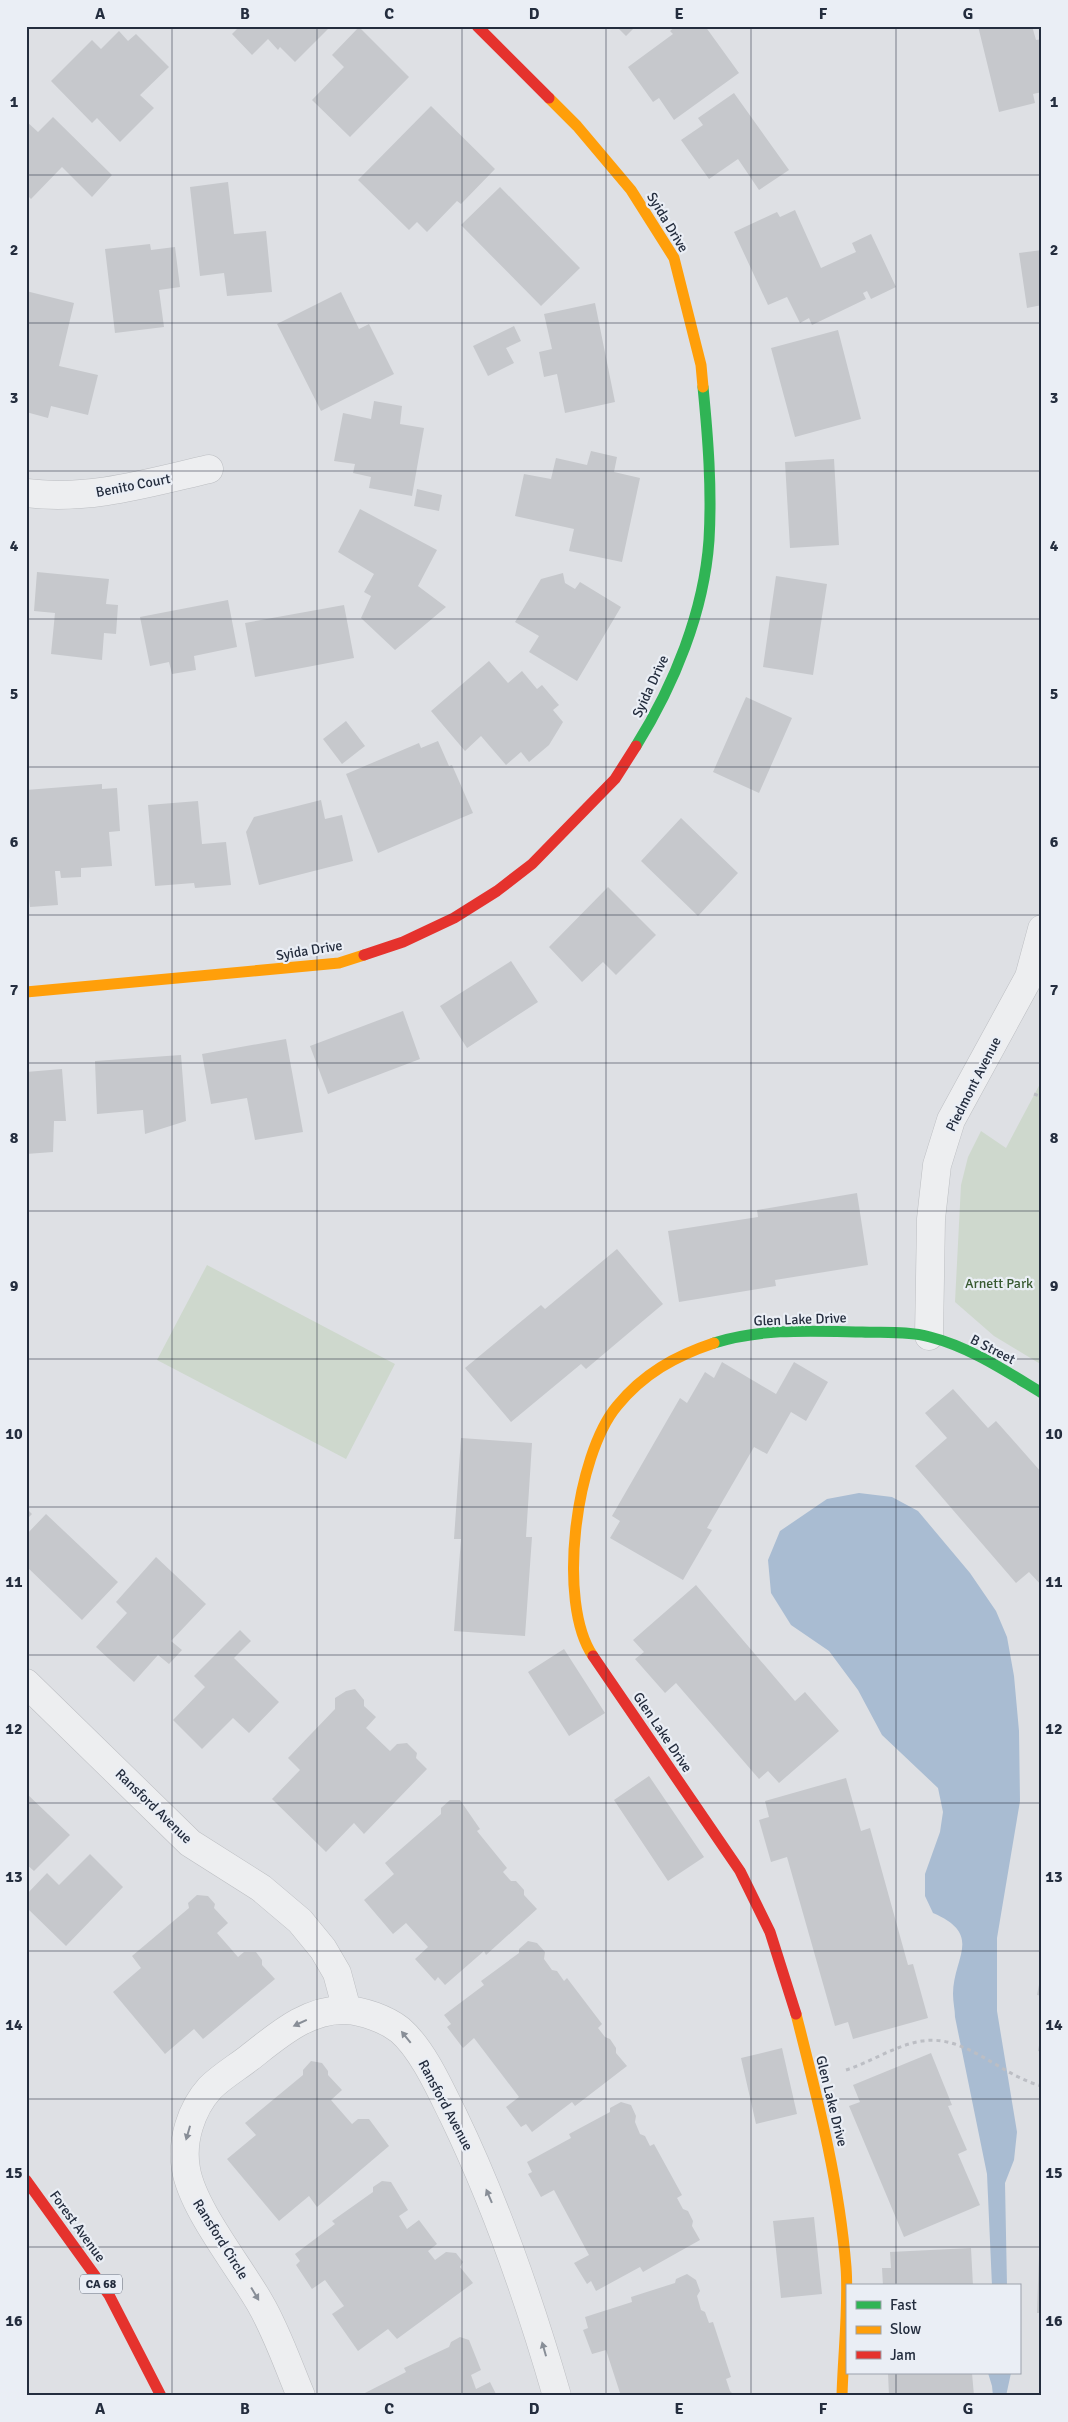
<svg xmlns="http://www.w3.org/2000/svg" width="1068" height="2422" font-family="Signika,sans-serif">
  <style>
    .green { fill: #ced8cd }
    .water { fill: #a9bcd2 }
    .building { fill: #c6c8cc }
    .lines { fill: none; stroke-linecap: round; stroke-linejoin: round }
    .street-casing { stroke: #bcbec2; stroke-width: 29 }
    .path { stroke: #bcbec4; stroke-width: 3; stroke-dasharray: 4 4; stroke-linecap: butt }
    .street { stroke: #edeef0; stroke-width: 28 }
    .fast { stroke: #30b455; stroke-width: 11 }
    .slow { stroke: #ff9f0a; stroke-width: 11 }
    .jam { stroke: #e5322d; stroke-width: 11 }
    .oneway { fill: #888e97 }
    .grid { fill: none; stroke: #242d3e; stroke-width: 1; stroke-opacity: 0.55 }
    .labels { text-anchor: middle; stroke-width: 4.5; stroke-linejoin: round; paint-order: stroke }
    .shield { fill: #eaeef5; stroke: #5f6775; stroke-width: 1 }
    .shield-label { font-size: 12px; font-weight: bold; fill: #242d3e }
    .street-label { font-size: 14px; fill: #242d3e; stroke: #eaeef5 }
    .park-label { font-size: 14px; fill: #385a30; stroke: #eaeef5 }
    .neatline { fill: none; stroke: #242d3e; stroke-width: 2 }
    .grid-label { font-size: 16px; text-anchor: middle; font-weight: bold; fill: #242d3e }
  </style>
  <rect width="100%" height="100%" fill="#dee0e4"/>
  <path class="green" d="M1042,1080V1365L994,1336L955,1302L961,1185L968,1157L981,1131L1006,1148Z
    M207,1265L395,1364L346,1459L157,1360Z"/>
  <path class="water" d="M859,1493L892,1497L918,1511L970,1573L996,1611L1007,1637L1014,1676L1019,1731L1020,1801L997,1938V2011L1017,2132L1014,2160L1005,2183L1007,2286H992L987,2174L955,2017C955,2010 953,2002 953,1994C953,1957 984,1935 933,1913L925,1896V1874L940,1832L943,1812L938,1788L882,1735L858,1690L829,1651L791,1625L771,1593L768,1560L780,1531L827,1499Z
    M988,2373H1011L1006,2396H993L992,2386Z"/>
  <path class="building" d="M240,26H331L295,62L280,47L278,50L268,39L252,55L232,34Z
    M616,26H636L626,36Z
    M676,26H705L739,73L674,120L659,98L653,102L628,67L673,34L670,31Z
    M978,26H1032L1036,40L1042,39V92L1033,94L1035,103L999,112Z
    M359,27L409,77L350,137L312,100L344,67L332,55Z
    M119,31L128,41L136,34L169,67L140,95L154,108L120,142L97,118L92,123L51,81L92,40L101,49Z
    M734,93L789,170L759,190L738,159L709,179L681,140L703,125L698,118Z
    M431,106L495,169L461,204L457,201L427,232L417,222L409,230L358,180Z
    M53,117L112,175L92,197L62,167L31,199L26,194V121L38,132Z
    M228,182L234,234L266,231L272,292L227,296L224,273L200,276L190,187Z
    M500,187L580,268L541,306L461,225Z
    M795,210L821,268L856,252L852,243L871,234L896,287L871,299L867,291L863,293L866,299L812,325L809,318L800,323L787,297L768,305L734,232L777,212L780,217Z
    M150,244L151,250L175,247L180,287L159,290L164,327L115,333L105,249Z
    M1042,250V305L1027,308L1019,253Z
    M26,291L74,303L59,366L98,375L88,415L51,406L48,418L26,412Z
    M341,292L359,329L369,324L394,374L321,411L277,324Z
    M595,303L615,402L565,413L557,374L544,377L539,352L552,349L544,314Z
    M514,326L521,341L506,348L514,363L488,376L473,346Z
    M838,330L861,419L795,437L771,348Z
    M374,401L402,406L400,424L424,428L412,496L369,488L371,477L353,473L355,464L334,461L343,413L371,419Z
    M591,451L617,457L614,472L640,478L622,562L569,551L574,529L515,516L524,474L551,479L556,458L587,465Z
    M834,459L839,545L790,548L785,462Z
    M417,489L442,495L439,511L414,506Z
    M360,509L437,550L418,586L446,607L395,650L361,618L371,596L364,592L374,574L338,552Z
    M37,572L109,579L106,604L118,605L116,634L104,633L102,660L51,654L55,613L34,611Z
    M563,573L565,583L575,589L580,582L621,607L577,681L529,652L539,636L515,622L541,579Z
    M776,576L827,584L813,675L763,667Z
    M228,600L237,647L194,656L196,670L172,674L169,662L150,666L140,617Z
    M344,605L354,658L255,677L245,623Z
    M489,661L508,683L522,671L537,689L542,685L559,705L553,710L563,722L549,745L529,762L521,752L506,765L481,736L465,751L431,711Z
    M746,697L792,718L759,793L713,772Z
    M346,721L365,746L342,764L323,739Z
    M438,741L449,766L452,765L473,813L378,853L346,774L419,743L421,748Z
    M102,784V789L117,788L120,831L109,832L112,866L81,868V877L61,878L60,871H55L58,905L30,907L26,866V790Z
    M321,800L325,819L342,815L353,861L259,885L246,832L254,817Z
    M198,801L202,844L226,842L231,885L195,888L194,883L155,886L148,805Z
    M681,818L738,873L698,916L641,861Z
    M608,887L656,935L616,975L603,962L582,982L549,947Z
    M511,961L538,1002L467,1048L440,1006Z
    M403,1011L420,1059L328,1094L310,1046Z
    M286,1039L303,1132L255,1140L247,1098L211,1104L202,1054Z
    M181,1055L186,1121L145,1134L143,1110L97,1114L95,1061Z
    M62,1069L66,1121H54L53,1152L26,1154V1072Z
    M857,1193L868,1265L775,1280L776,1286L679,1302L668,1231L758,1217L757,1210Z
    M617,1249L663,1304L586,1369L581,1364L511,1422L465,1368L541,1305L545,1309Z
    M722,1362L776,1394L794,1362L828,1382L806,1421L791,1412L767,1454L754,1447L707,1528L712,1530L683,1580L610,1538L620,1521L612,1516L680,1398L687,1403L705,1372L714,1378Z
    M953,1389L988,1428L996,1421L1042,1473V1586L1029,1572L1016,1583L915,1466L947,1438L925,1413Z
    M461,1438L532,1443L526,1537H532L525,1636L454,1631L461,1539H454Z
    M26,1508L32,1514L26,1520Z
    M46,1514L118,1582L82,1620L26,1566V1535Z
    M156,1557L206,1604L171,1641L182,1650L169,1664L158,1655L134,1682L96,1647L127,1613L116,1602Z
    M696,1585L795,1701L805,1692L839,1731L779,1783L768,1771L759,1779L676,1683L665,1693L635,1659L644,1652L633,1640Z
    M240,1630L251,1641L234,1658L279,1702L249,1733L233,1718L202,1749L173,1720L205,1687L194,1676Z
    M564,1649L605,1713L569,1736L528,1672Z
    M355,1689L364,1700V1706L376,1717L366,1728L390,1751L397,1744L407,1743L417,1753L416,1758L427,1769L364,1834L354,1823L326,1852L272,1799L300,1770L288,1758L335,1709V1698L346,1691Z
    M649,1776L704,1857L668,1881L614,1800Z
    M846,1778L861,1831L870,1828L908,1965L913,1964L928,2018L853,2039L848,2022L835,2026L787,1857L771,1862L759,1820L769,1817L765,1801Z
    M26,1793L70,1835L34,1871L26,1864Z
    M450,1800H460L480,1829L477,1831L507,1868L503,1872L511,1881H516L524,1890V1895L537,1909L486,1955L484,1951L445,1985L438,1977L435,1981L415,1959L428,1947L406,1923L393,1934L364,1900L394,1874L385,1863L441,1814V1808Z
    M90,1854L123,1887L66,1946L26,1907V1895L47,1873L59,1885Z
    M197,1895L208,1896L215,1904L214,1908L228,1923L217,1933L238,1957L244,1952H256L262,1960V1965L275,1979L203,2039L194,2029L165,2054L113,1992L141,1968L132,1956L189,1908L188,1903Z
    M528,1941L537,1943L545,1952L544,1959L552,1970L557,1971L564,1981L567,1978L602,2024L598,2028L605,2037L610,2039L616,2048V2053L627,2066L575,2106L572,2102L532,2132L526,2124L521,2127L506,2107L519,2097L474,2038L463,2048L447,2027L451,2024L444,2015L484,1985L481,1981L519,1953V1949Z
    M1041,1974H1042V1996L1037,1995Z
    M1041,2034H1042V2052L1038,2051Z
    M782,2048L797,2114L756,2124L741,2058Z
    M931,2053L952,2105L948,2106L967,2150L958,2154L980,2205L904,2237L849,2106L860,2102L853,2085Z
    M311,2061L322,2063L328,2071V2075L342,2090L331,2100L352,2124L358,2119H369L389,2146L317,2207L309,2196L279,2221L227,2159L256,2135L245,2123L303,2075V2070Z
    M621,2102L631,2105L636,2116L635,2122L640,2134L645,2136L650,2146L654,2144L682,2195L677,2198L683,2209L688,2211L693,2221L692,2226L700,2240L643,2272L640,2267L596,2291L591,2281L587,2284L574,2263L589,2255L554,2190L541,2197L528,2174L532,2172L527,2162L571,2138L569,2134L610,2112V2108Z
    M382,2181L391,2182L408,2210L399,2216L407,2229L419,2220L437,2244L428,2251L435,2260L446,2252L456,2253L463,2262L460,2267L473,2283L397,2339L388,2329L358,2351L332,2314L344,2306L325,2280L312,2289L296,2265L300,2261L295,2254L335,2224L332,2221L373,2192V2187Z
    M814,2217L822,2294L781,2298L773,2221Z
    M971,2248L973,2286H883L882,2268H891L890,2252Z
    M1039,2255H1042V2313H1037Z
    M687,2274L696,2280L700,2291L697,2296L701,2310L705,2312L709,2323L713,2322L731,2377L726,2379L730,2391L735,2396H621L606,2350L592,2354L583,2330L588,2328L585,2317L632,2302L631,2297L675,2283L676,2279Z
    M460,2337L469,2340L481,2370L471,2375L476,2389L490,2382L497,2396H363V2394L406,2372L404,2368L449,2347L451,2342Z
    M888,2373H972L974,2396H889Z"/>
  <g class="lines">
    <g class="street-casing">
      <path id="street" d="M26,493C89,501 148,483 209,469
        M929,1336L931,1219L937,1165L951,1120L1029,977L1042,929
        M26,1683L190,1843L261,1888L300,1921L323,1949L337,1973L347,2010
        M301,2396C288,2365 277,2332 260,2303C239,2266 192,2208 186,2169C181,2141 191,2109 210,2088C221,2077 236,2068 249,2058C276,2037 308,2008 346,2010C363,2011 386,2019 400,2030C423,2050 440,2089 453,2115C497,2206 529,2299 557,2396"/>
    </g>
    <path class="path" d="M1034,1094L1042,1097
      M846,2070C871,2062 896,2045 922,2041C966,2034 1001,2076 1042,2086"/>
    <use href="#street" class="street"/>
    <path class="fast" d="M636,746C674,685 704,612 709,540C712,489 708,438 703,387
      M714,1343C762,1328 812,1331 862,1332C884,1333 908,1331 930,1337C970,1347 1007,1372 1042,1393"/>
    <path class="slow" d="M549,98L577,126L631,190L674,258L701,365L703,387
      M26,992L339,963L364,955
      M593,1656C556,1602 576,1455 617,1406C643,1374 675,1356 714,1343
      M796,2014C817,2097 839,2180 846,2267C849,2306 843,2355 842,2396"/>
    <path class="jam" d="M477,26L549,98
      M364,955L403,942L454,918L497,891L532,864L615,779L636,746
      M593,1656L740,1871L770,1932L796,2014
      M26,2180L109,2295L161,2396"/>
  </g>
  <defs><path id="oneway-solid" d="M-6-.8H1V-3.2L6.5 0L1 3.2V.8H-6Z" transform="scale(1.25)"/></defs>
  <g class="oneway">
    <use href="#oneway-solid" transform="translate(300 2023) rotate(155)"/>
    <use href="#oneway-solid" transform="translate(406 2037) rotate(-129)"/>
    <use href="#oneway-solid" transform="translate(188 2133) rotate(106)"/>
    <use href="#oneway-solid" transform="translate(489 2196) rotate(-113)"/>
    <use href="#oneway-solid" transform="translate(255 2294) rotate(59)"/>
    <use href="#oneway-solid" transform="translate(544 2349) rotate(-106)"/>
  </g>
  <path class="grid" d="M172,26V2396M317,26V2396M462,26V2396M606,26V2396M751,26V2396M896,26V2286M26,175H1042M26,323H1042M26,471H1042M26,619H1042M26,767H1042M26,915H1042M26,1063H1042M26,1211H1042M26,1359H1042M26,1507H1042M26,1655H1042M26,1803H1042M26,1951H1042M26,2099H1042M26,2247H1042M896,2373V2396"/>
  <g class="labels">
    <rect class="shield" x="80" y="2274.5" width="42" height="19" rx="4"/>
    <g class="shield-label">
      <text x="101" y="2288">CA 68</text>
    </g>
    <g class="street-label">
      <text transform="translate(668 222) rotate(59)" y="5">Syida Drive</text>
      <text transform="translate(133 485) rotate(-11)" y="5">Benito Court</text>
      <text transform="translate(650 686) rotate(-65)" y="5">Syida Drive</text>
      <text transform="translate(309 950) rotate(-9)" y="5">Syida Drive</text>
      <text transform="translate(973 1084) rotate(-63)" y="5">Piedmont Avenue</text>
      <text transform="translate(800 1319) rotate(-2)" y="5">Glen Lake Drive</text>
      <text transform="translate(993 1349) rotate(27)" y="5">B Street</text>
      <text transform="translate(663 1732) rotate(56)" y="5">Glen Lake Drive</text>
      <text transform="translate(154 1806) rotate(44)" y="5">Ransford Avenue</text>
      <text transform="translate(832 2101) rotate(76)" y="5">Glen Lake Drive</text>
      <text transform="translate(446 2105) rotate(62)" y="5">Ransford Avenue</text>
      <text transform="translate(78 2226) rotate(54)" y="5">Forest Avenue</text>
      <text transform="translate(221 2239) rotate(58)" y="5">Ransford Circle</text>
    </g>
    <g class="park-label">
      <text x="999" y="1288">Arnett Park</text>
    </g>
  </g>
  <rect width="1068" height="2422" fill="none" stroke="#eaeef5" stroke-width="55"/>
  <rect x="846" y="2284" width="175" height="90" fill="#eaeef5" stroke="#9ba1ac"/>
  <rect x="856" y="2301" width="25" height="8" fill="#30b455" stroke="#9ba1ac"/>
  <text x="890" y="2310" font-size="15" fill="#242d3e">Fast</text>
  <rect x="856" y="2326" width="25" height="8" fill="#ff9f0a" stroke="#9ba1ac"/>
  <text x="890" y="2334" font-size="15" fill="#242d3e">Slow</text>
  <rect x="856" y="2351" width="25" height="8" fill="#e5322d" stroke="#9ba1ac"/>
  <text x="890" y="2360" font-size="15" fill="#242d3e">Jam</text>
  <rect x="28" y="28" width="1012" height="2366" class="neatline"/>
  <g class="grid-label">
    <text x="100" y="19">A</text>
    <text x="245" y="19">B</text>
    <text x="389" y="19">C</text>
    <text x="534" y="19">D</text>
    <text x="679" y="19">E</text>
    <text x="823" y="19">F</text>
    <text x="968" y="19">G</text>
    <text x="14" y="107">1</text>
    <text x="1054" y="107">1</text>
    <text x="14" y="255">2</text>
    <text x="1054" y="255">2</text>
    <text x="14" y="403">3</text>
    <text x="1054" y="403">3</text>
    <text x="14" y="551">4</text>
    <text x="1054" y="551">4</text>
    <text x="14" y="699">5</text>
    <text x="1054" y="699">5</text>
    <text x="14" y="847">6</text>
    <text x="1054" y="847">6</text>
    <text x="14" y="995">7</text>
    <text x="1054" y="995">7</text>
    <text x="14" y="1143">8</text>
    <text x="1054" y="1143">8</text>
    <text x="14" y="1291">9</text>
    <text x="1054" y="1291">9</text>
    <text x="14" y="1439">10</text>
    <text x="1054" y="1439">10</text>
    <text x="14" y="1587">11</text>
    <text x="1054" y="1587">11</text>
    <text x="14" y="1734">12</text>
    <text x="1054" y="1734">12</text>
    <text x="14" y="1882">13</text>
    <text x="1054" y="1882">13</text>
    <text x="14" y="2030">14</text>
    <text x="1054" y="2030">14</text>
    <text x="14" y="2178">15</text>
    <text x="1054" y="2178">15</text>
    <text x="14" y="2326">16</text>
    <text x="1054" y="2326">16</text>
    <text x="100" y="2414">A</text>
    <text x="245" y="2414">B</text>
    <text x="389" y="2414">C</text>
    <text x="534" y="2414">D</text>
    <text x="679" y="2414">E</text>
    <text x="823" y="2414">F</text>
    <text x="968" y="2414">G</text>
  </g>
</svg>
